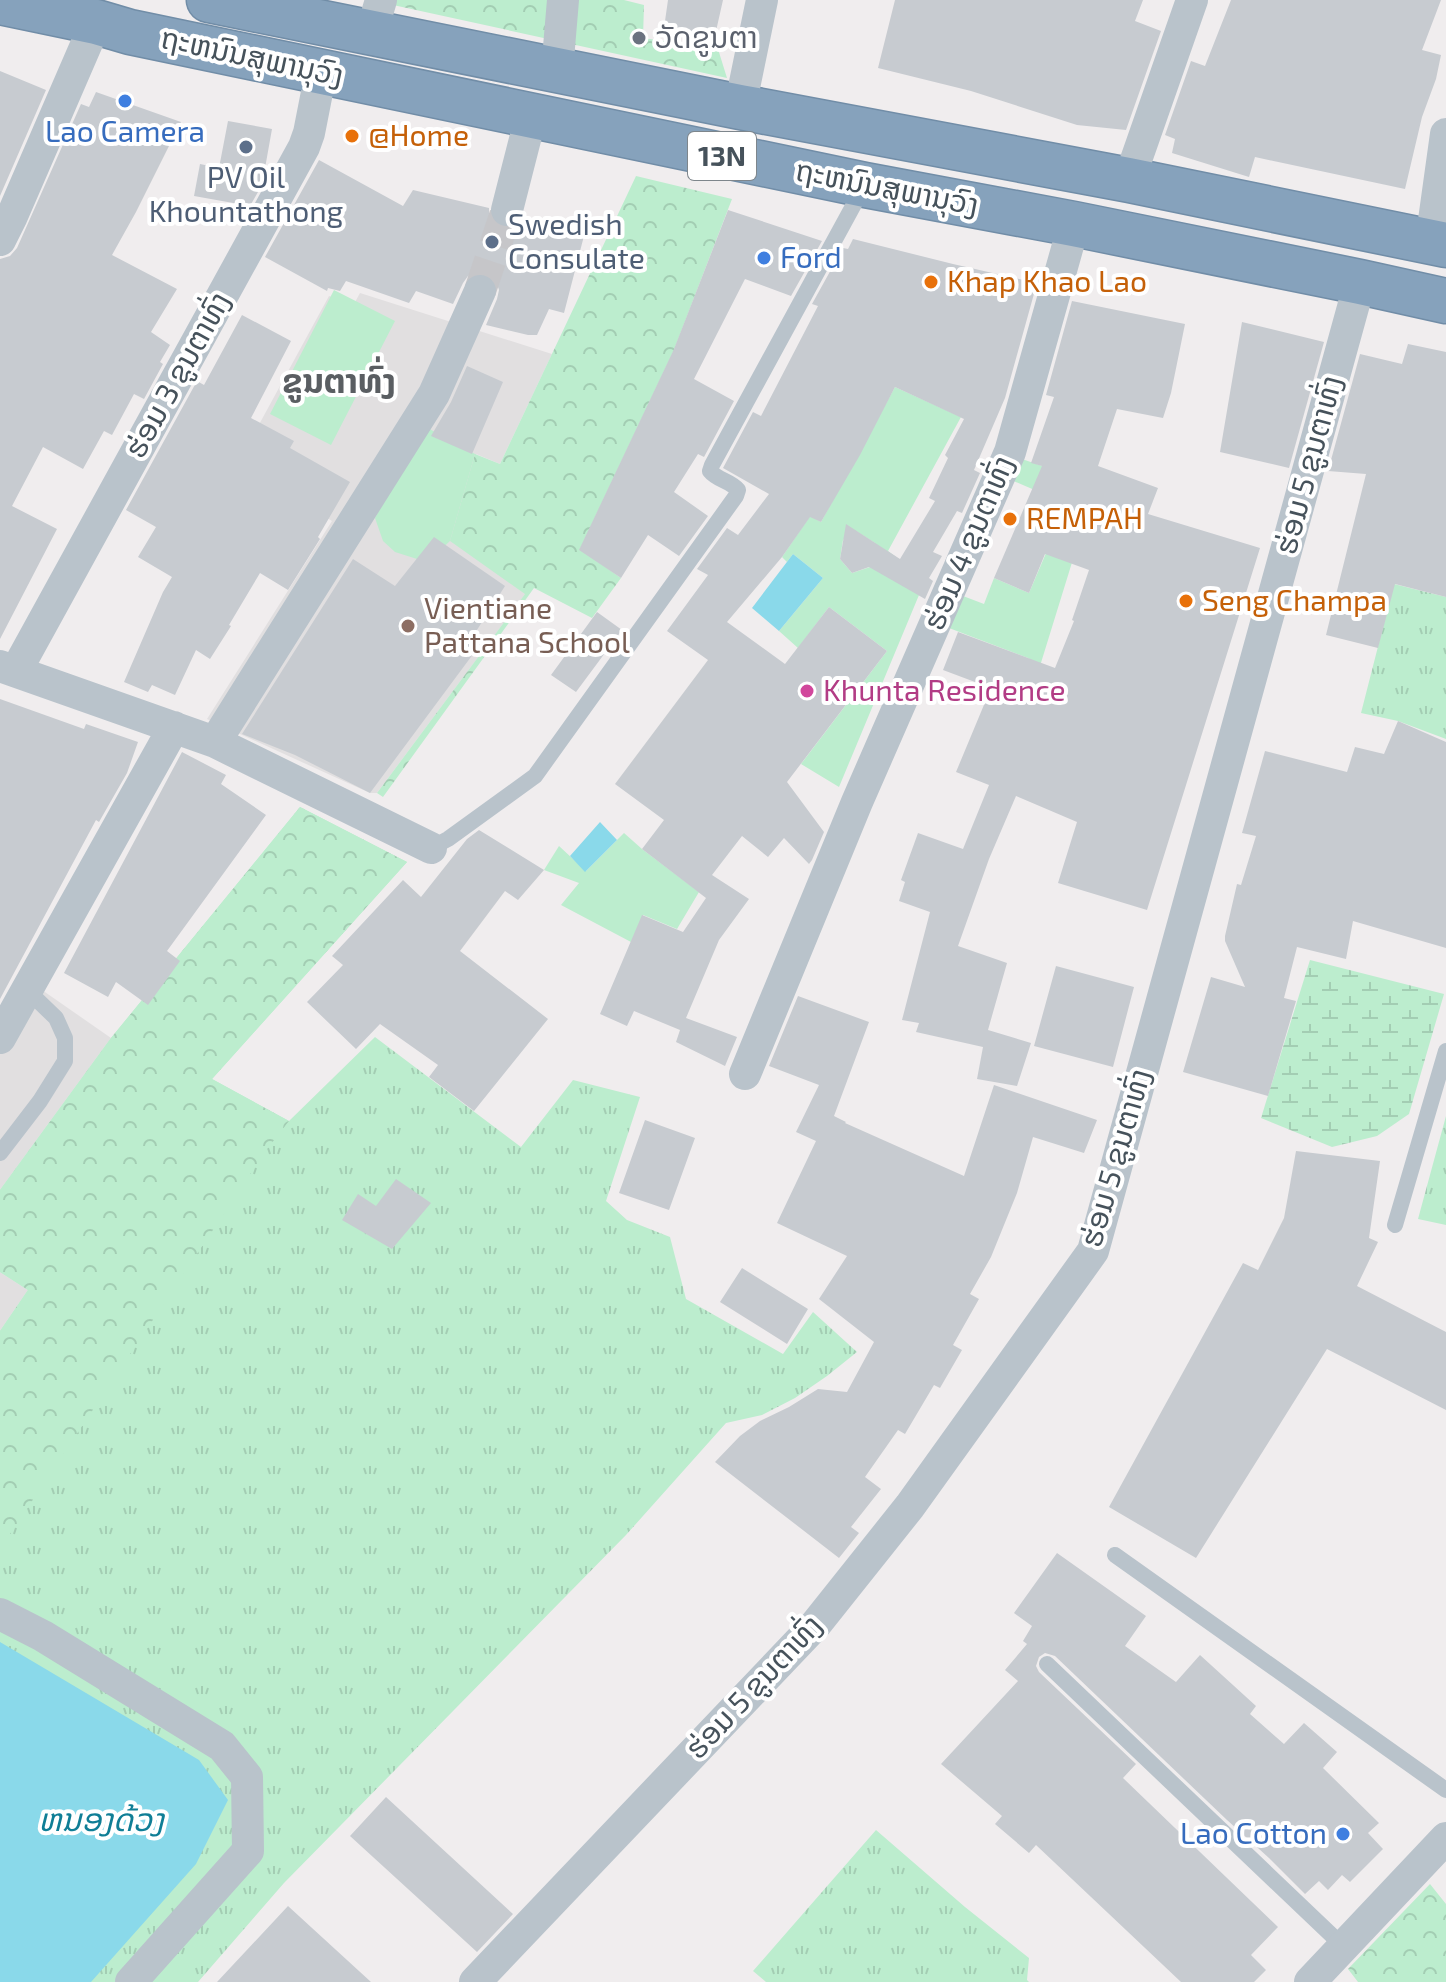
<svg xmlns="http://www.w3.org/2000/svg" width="1446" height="1982" font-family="'Exo 2','Noto Sans Lao',sans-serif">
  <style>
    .education { fill: #e1dfe0 }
    .grass { fill: url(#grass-tufts) }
    .forest { fill: url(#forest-crowns) }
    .wetland { fill: url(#wetland-marsh) }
    .garden { fill: #bcedce; fill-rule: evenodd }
    .water { fill: #8ad9ea }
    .building { fill: #c7cbd0 }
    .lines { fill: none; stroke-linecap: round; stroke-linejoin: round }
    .street-tunnel { stroke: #c6c6c9; stroke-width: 32; stroke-dasharray: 32 16; stroke-linecap: butt }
    .highway-casing { stroke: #718da7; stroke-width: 47 }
    .lane { stroke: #b9c3cb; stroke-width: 16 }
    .street { stroke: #b9c3cb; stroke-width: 32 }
    .highway { stroke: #86a2bc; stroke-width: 44 }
    .worship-dot { fill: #6b7280; stroke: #fff; stroke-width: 3 }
    .shop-dot { fill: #3f7fe0; stroke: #fff; stroke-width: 3 }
    .food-dot { fill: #e8710a; stroke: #fff; stroke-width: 3 }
    .service-dot { fill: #5c6f8a; stroke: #fff; stroke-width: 3 }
    .education-dot { fill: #8d6e63; stroke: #fff; stroke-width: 3 }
    .hotel-dot { fill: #d1479c; stroke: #fff; stroke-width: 3 }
    .labels { text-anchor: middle; stroke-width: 8; stroke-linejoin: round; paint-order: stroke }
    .shield { fill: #fff; stroke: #7e868c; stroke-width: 2 }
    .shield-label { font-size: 28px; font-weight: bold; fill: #46525b }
    .worship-label { font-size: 30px; fill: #5b616d; stroke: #fff; text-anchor: start }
    .street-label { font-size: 30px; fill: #46525b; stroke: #fff }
    .shop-label { font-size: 30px; fill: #366cbe; stroke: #fff }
    .food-label { font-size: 30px; fill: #c56008; stroke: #fff; text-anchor: start }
    .service-label { font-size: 30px; fill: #4e5e75; stroke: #fff }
    .education-label { font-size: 30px; fill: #785e54; stroke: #fff; text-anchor: start }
    .hotel-label { font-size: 30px; fill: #b23c85; stroke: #fff; text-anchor: start }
    .water-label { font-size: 32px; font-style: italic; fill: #0f7e96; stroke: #fff }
    .quarter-label { font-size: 34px; font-weight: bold; fill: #5a5e62; stroke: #fff }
  </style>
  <defs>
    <pattern id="grass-tufts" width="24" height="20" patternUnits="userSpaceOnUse" patternTransform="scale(2)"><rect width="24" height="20" fill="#bcedce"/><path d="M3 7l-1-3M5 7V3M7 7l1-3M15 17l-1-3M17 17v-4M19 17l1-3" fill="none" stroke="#a3cdb3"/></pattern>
    <pattern id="forest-crowns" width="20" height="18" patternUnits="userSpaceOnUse" patternTransform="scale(2)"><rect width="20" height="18" fill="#bcedce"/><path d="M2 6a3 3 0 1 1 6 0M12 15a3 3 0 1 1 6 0" fill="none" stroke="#a3cdb3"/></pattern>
    <pattern id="wetland-marsh" width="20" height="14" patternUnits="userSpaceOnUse" patternTransform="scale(2)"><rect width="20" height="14" fill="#bcedce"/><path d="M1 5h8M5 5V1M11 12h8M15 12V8" fill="none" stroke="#a3cdb3"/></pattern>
  </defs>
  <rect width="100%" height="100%" fill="#f0edee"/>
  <path class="education" d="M360,293L552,354L500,464L476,454L526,593L377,793H370L207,719L332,521L238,463L329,296L354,304Z
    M19,974L111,1038L0,1190V1008Z
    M0,1272L28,1290L0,1331Z"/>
  <path class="grass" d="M1394,584L1446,597V739L1398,721L1361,713Z
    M300,807L407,862L212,1079L289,1121L375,1037L521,1147L573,1080L640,1097L606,1201L627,1220L670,1237L686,1299L783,1354L813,1312L857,1352L827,1376L795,1398L762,1415L726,1423L626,1535L284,1883L198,1982H0V1331L28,1290L0,1272V1190L111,1038Z
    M1446,1116V1225L1418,1219Z
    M876,1830L965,1907L1029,1958L1027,1980L1029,1982H766L753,1971Z"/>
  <path class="forest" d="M395,0H624L644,5L643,38L718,49L727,78L393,5Z
    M636,176L732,199L674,350L580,549L621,578L592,618L534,588L383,797L377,793L525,594L450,541L475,454L500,464Z
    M300,807L407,862L212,1079L289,1121L267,1149L0,1549V1331L28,1290L0,1272V1190L111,1038Z
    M1430,1884L1446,1904V1982H1358L1348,1969Z"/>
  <path class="wetland" d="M1310,960L1444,994L1409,1114L1377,1136L1332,1147L1261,1118Z"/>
  <path class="garden" d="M334,290L395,321L331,445L270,414Z
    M895,387L961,417L888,551L900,560L919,595L839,787L801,764L887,651L829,607L798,648L779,631L823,578L793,554L787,562L782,557L810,516L821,522ZM856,531L875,543L870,567L852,573L840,559L843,540Z
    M424,426L475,454L450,541L434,556L417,559L395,552L383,541L375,518Z
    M1019,458L1092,483L1095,488L1040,666L1028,658L949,628L963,596L984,604L994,578L1029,593L1067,504L1009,479Z
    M624,833L642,849L699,892L677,929L643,915L631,942L561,905L579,883L544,870L559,846L586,871Z"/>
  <path class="water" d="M793,554L823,578L779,631L752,608Z
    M600,822L617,840L585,872L570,856Z
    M0,1642L199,1760L228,1800L196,1864L91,1982H0Z"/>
  <path class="building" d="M668,0H723L714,40L664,28Z
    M895,0H1143L1135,21L1161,31L1126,130L1077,125L971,91L878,68Z
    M1231,0H1441L1422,50L1441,55L1436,79L1422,117L1405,189L1255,157L1249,177L1172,153L1175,139L1165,135L1191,61L1205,66Z
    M0,71L46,90L0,196Z
    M96,92L181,122L136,212L112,255L177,289L151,332L170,345L160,362L163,364L144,399L134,394L112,435L104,431L83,469L43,447L12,506L57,529L0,639V259L10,256L17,248L81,104L89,107Z
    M228,121L272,129L262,185L250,206L194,196L200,164L219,168Z
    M319,160L403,206L413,190L489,208V216L493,223L503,228H513L520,224L524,217L585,232L564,313L549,309L537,335H528L486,325L497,299L499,290L496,281L487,273L477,272L468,276L463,283L453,304L416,291L409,303L346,281L340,291L328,288L327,291L265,257Z
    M728,210L822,241L791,296L745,279L694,379L734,401L704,457L698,454L674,492L708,516L679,556L648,535L621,578L579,550L674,349Z
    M853,239L953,264L1037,283L1005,398L974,470L980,473L962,513L957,511L933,552L942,556L929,578L933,581L925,599L869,567L852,573L840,559L846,524L900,559L935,501L929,498L948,458L945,455L964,419L895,387L860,455L821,522L810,517L782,557L727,622L785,664L829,607L887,651L787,782L824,832L812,860L809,864L784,838L768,857L742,836L712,875L749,899L719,940L686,1018L737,1037L725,1066L676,1042L680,1030L634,1011L627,1026L600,1014L642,915L683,932L706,898L642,849L664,820L615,784L708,660L667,631L708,575L697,569L727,528L738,535L769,494L723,468L753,412L761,416L818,306L812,304L843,248L848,249Z
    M1072,301L1185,324L1171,393L1163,418L1117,409L1098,466L1158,488L1148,514L1260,548L1147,910L1058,883L1077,822L1016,796L989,859L958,946L1007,963L988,1030L1031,1043L1017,1086L977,1079L983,1047L916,1032L919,1023L902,1020L930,912L899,901L905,882L901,880L918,833L963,849L989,785L956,772L991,688L943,670L958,632L1055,668L1074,621L1072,620L1089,570L1045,554L1029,593L994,578L1042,466L1031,463L1054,397L1046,395Z
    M242,315L291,341L251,418L294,441L290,448L350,482L318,537L320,539L288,590L260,573L229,625L231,626L210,659L196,650L175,695L152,685L148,692L124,682L163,592L172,577L138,557L156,527L126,510L197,381L204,385Z
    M1242,322L1324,342L1289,468L1220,452Z
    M1408,344L1446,352V597L1395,584L1378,648L1326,635L1366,474L1328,471L1360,354L1402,364Z
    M467,366L503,382L472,454L431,436L451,402Z
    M434,537L505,586L475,633L485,638L370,793L295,755L242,734L353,559L395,586Z
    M597,612L622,630L576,692L551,675Z
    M0,699L84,729L86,724L138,742L127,773L99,822L96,820L0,999Z
    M1398,721L1446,742V948L1353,921L1346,959L1297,947L1284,998L1296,1001L1268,1096L1183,1072L1211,977L1245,987L1225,941V936L1237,884L1241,885L1256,836L1242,833L1265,751L1347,772L1355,747L1384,754Z
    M182,752L226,775L221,784L266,815L167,951L180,961L148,1005L116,982L108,997L64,973Z
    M479,830L544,870L518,900L505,891L460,951L548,1019L474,1111L429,1077L438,1065L380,1024L356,1049L307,1002L343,965L332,956L403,880L421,897L467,839Z
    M1056,966L1134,987L1113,1067L1034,1046Z
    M798,996L869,1022L834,1116L846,1122L845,1123L964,1176L994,1085L1097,1120L1084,1153L1033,1137L1017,1193L991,1257L970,1294L979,1299L953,1345L962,1350L940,1388L934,1385L905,1434L898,1430L865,1477L881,1489L851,1527L859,1533L839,1558L715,1462L740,1436L760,1421L789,1407L818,1389L847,1392L874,1342L819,1299L847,1256L777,1223L816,1141L796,1132L819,1085L769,1066Z
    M645,1120L695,1138L669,1210L619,1193Z
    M1296,1151L1380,1161L1369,1238L1378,1242L1357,1286L1446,1332V1410L1327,1349L1196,1558L1109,1507L1243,1263L1258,1270L1284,1218Z
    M396,1179L431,1203L392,1249L342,1220L358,1194L376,1206Z
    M742,1268L808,1309L787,1344L720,1302Z
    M1057,1553L1146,1616L1125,1646L1176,1682L1200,1655L1256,1706L1250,1714L1284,1744L1304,1723L1337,1752L1323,1768L1379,1823L1368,1833L1383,1849L1350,1882L1342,1875L1328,1890L1319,1881L1305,1894L1269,1858L1227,1820L1055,1656L1045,1653L1039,1657L1036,1666L1039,1672L1136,1764L1123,1778L1278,1927L1251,1955L1266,1970L1254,1982H1181L1036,1845L1029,1853L995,1824L1002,1816L941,1764L1018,1681L1005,1670L1027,1644L1023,1641L1032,1626L1014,1613Z
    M386,1797L513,1914L477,1952L350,1836Z
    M288,1906L371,1982H217Z"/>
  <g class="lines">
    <path class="street-tunnel" d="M480,291L507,210"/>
    <g class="highway-casing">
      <path id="highway" d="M209,0L740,107L1129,180L1446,245
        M0,2L96,22L130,32L865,185L1074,224L1360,282L1446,301"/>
    </g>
    <path class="lane" d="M431,848L448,839L535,776L736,496L738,490C731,481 717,480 710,471L712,465L864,186
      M0,1153L40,1101L65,1061V1038L56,1018L27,990
      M1395,1225L1446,1051
      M1115,1555L1446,1790
      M1047,1664L1343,1946"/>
    <path class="street" d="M371,34L381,0
      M557,71L563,0
      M740,107L762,0
      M1129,180L1192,0
      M507,210L531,116
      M0,240L12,216L96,22
      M1431,242L1446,134
      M0,666L215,742L431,848
      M16,671L304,147L309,133L321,72
      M215,742L434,394L480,291
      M0,1038L174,727
      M745,1074L857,802L1010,452L1074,224
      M0,1614L43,1636L222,1746L247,1777L248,1851L131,1982
      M475,1982L816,1624L910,1506L1093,1251L1360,282
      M1310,1982L1446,1838"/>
    <use href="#highway" class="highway"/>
  </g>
  <circle class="worship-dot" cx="639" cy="38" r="8"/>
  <g class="shop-dot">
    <circle cx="125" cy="101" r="8"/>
    <circle cx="764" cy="258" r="8"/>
    <circle cx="1343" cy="1834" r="8"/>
  </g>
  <g class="food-dot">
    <circle cx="352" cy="136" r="8"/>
    <circle cx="931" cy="282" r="8"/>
    <circle cx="1010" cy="519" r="8"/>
    <circle cx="1186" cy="601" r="8"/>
  </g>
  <g class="service-dot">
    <circle cx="246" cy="147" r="8"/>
    <circle cx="492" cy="242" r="8"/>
  </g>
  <circle class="education-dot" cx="408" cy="626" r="8"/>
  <circle class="hotel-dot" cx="807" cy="691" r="8"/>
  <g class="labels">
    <rect class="shield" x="688" y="132" width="68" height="48" rx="6"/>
    <g class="shield-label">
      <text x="722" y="166">13N</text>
    </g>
    <g class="worship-label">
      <text x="655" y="48">ວັດຂູນຕາ</text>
    </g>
    <g class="street-label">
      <text transform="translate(252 57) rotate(12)" y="10">ຖະຫນົນສຸພານຸວົງ</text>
      <text transform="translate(887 188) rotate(11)" y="10">ຖະຫນົນສຸພານຸວົງ</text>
      <text transform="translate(178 375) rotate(-61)" y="10">ຮ່ອມ 3 ຂູນຕາທົ່ງ</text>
      <text transform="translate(1309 465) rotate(-75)" y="10">ຮ່ອມ 5 ຂູນຕາທົ່ງ</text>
      <text transform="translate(969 543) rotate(-67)" y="10">ຮ່ອມ 4 ຂູນຕາທົ່ງ</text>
      <text transform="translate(1116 1158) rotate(-74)" y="10">ຮ່ອມ 5 ຂູນຕາທົ່ງ</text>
      <text transform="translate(754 1687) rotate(-47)" y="10">ຮ່ອມ 5 ຂູນຕາທົ່ງ</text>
    </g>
    <g class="shop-label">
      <text x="125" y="142">Lao Camera</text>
      <text x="780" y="268" text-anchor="start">Ford</text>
      <text x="1327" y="1844" text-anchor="end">Lao Cotton</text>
    </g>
    <g class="food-label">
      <text x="368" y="146">@Home</text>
      <text x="947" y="292">Khap Khao Lao</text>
      <text x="1026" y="529">REMPAH</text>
      <text x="1202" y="611">Seng Champa</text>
    </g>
    <g class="service-label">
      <text x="246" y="188">PV Oil<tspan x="246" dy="34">Khountathong</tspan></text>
      <text x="508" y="235" text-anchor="start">Swedish<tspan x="508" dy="34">Consulate</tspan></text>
    </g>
    <g class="education-label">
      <text x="424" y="619">Vientiane<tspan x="424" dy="34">Pattana School</tspan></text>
    </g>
    <g class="hotel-label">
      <text x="823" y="701">Khunta Residence</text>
    </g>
    <g class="water-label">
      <text x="101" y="1831">ຫນອງດ້ວງ</text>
    </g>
    <g class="quarter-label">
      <text x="339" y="393">ຂູນຕາທົ່ງ</text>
    </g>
  </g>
</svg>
